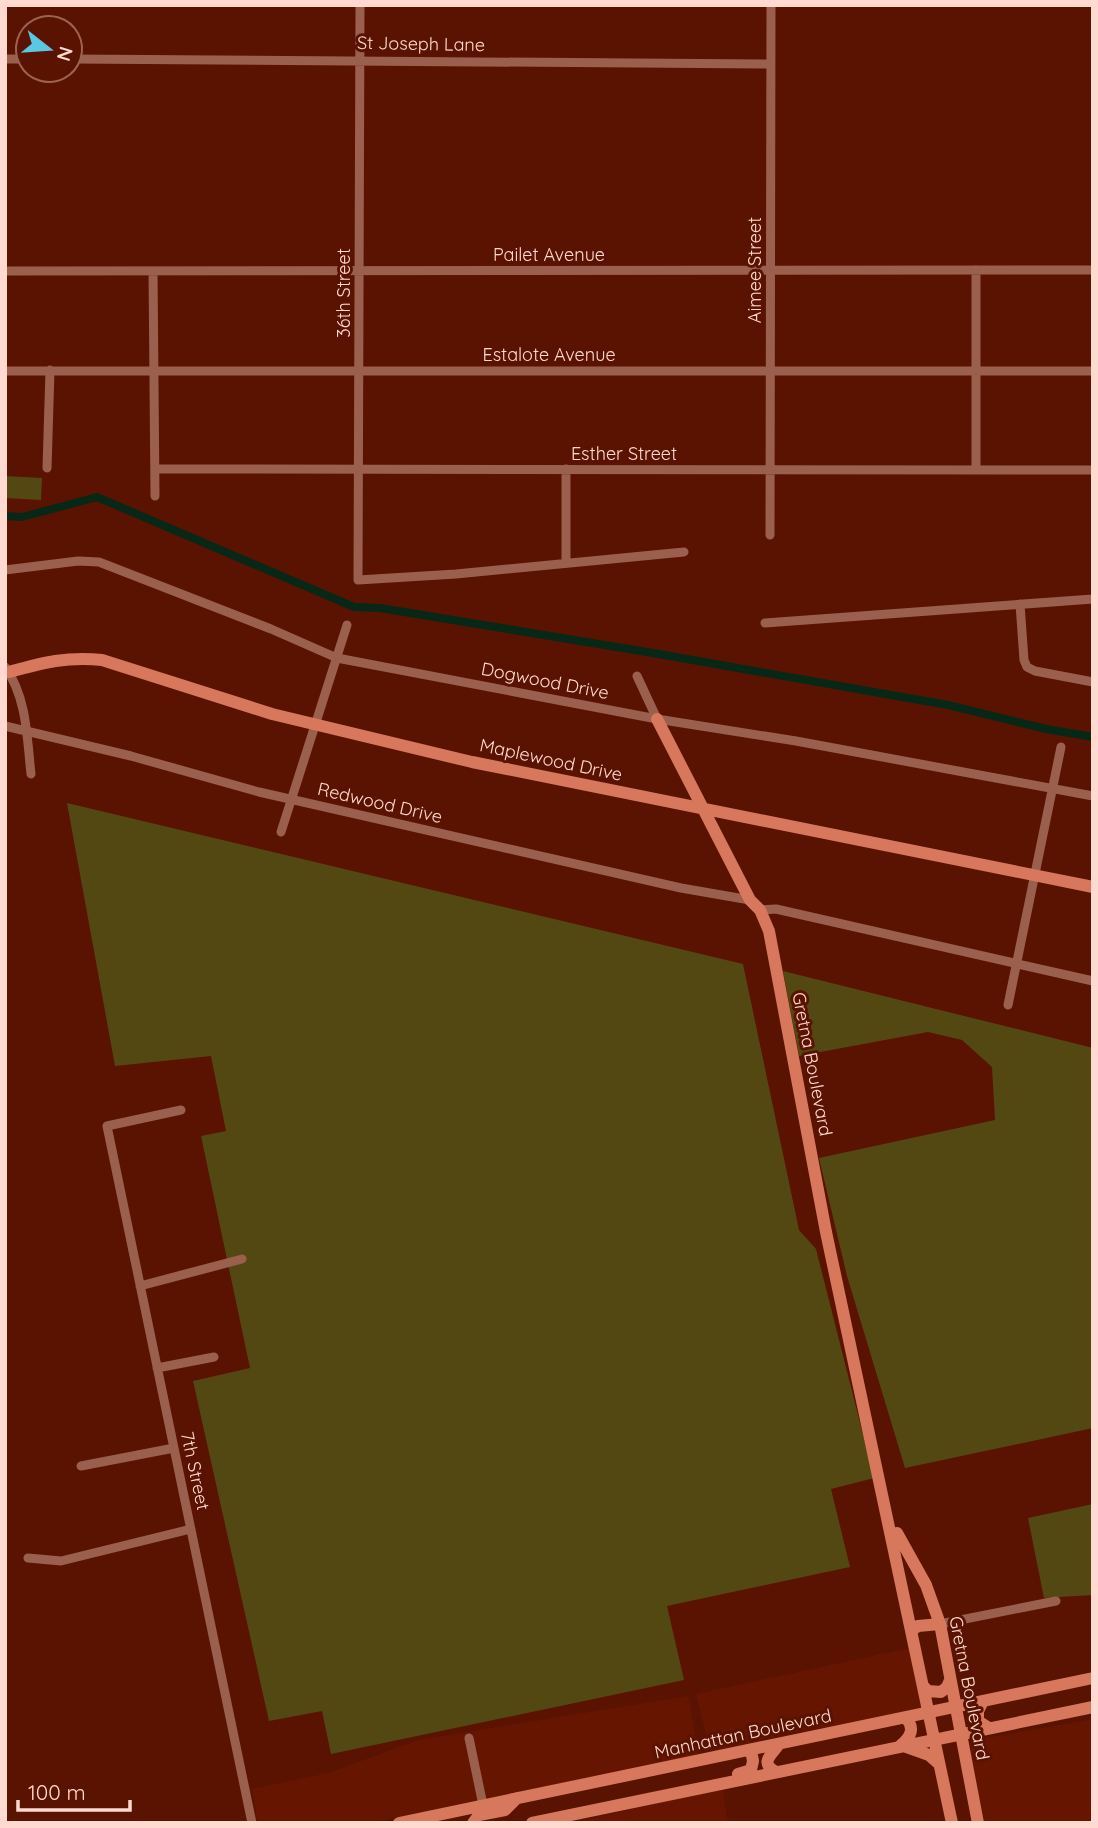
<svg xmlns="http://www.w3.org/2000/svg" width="1098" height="1828" font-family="Quicksand,sans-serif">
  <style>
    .built { fill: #661600 }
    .green { fill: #544812 }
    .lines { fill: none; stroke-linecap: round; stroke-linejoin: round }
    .canal { stroke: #072817; stroke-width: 8 }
    .street { stroke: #9b5f4e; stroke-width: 9 }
    .secondary { stroke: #d7775c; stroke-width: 12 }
    .labels { text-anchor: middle; stroke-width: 6; stroke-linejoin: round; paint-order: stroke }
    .street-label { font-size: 18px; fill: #fedad0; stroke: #5a1300 }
  </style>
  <rect width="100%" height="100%" fill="#5a1300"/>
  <path class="built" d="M910,1648L922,1708L870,1720L795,1732L714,1751L710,1750L696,1694Z
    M688,1696L698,1752L695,1756L373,1823H258L252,1789L328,1773L419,1740Z
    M1093,1719V1823H985L970,1758L971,1744L975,1740Z
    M722,1788L728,1823H572Z"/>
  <path class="green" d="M5,476L42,478L41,500L5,498Z
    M67,803L743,964L799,1230L816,1249L874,1478L831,1489L850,1567L667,1606L684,1680L331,1754L322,1711L269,1721L193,1381L250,1368L201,1136L226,1131L211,1056L115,1066Z
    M783,971L1093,1048V1428L905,1468L847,1276L819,1158L995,1120L992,1067L962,1040L928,1032L799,1056Z
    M1093,1504V1595L1044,1598L1028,1518Z"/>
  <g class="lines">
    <path class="canal" d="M5,516L22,517L97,497L354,607L380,608L653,653L948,705L1046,729L1093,737"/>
    <path class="street" d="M360,5L358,580L456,574L684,552
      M5,59H28
      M70,59L771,64
      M5,271L1093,270
      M153,271L155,496
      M5,371H1093
      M47,468L50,370
      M155,469L1093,470
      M566,469V563
      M976,469V270
      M770,535L771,5
      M5,570L78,561L99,562L271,629L337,658L657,719L796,741L1093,796
      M1020,604L1024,660L1027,667L1035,671L1093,682
      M765,623L1093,599
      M5,667C27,697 27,739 31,774
      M637,676L657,719
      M5,726L131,756L259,792L681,888L750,900
      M281,832L347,625
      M760,910L776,909L1093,981
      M1008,1005L1061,747
      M181,1110L107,1126L252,1823
      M140,1286L242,1259
      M157,1368L214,1357
      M81,1466L174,1448
      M28,1558L61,1561L191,1529
      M940,1624L1056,1601
      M469,1738L483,1805"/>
    <path class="secondary" d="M9,672C42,663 67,656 102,660L272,714L472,762L1093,887
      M657,719L750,900L760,910L769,931L826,1232L952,1823
      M897,1533L926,1585L940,1624L978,1823
      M912,1630L918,1626L940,1624
      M923,1686L928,1691L941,1692L947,1687L950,1680
      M983,1701L978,1711V1721L989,1728
      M906,1718C915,1728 911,1737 901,1745L929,1755L938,1763
      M776,1772C758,1762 773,1754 779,1744
      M738,1774L751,1770L753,1761L751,1750
      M399,1823L1093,1678
      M473,1823L479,1815L505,1810L517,1798
      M532,1823L1093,1707"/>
  </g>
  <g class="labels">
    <g class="street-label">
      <text transform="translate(421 44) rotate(1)" y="6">St Joseph Lane</text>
      <text x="549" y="261">Pailet Avenue</text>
      <text transform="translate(755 270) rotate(-90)" y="6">Aimee Street</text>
      <text transform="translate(344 293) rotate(-90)" y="6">36th Street</text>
      <text x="549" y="361">Estalote Avenue</text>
      <text x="624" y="460">Esther Street</text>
      <text transform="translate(545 681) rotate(11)" y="6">Dogwood Drive</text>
      <text transform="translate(551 760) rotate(12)" y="6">Maplewood Drive</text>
      <text transform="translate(380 803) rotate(13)" y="6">Redwood Drive</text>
      <text transform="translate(812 1064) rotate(79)" y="6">Gretna Boulevard</text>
      <text transform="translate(195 1471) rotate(78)" y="6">7th Street</text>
      <text transform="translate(969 1688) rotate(79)" y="6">Gretna Boulevard</text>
      <text transform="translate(743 1734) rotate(-12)" y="6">Manhattan Boulevard</text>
    </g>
  </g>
  <rect width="1098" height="1828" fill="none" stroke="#fedad0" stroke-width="14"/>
  <g transform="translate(49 49) rotate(107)"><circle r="33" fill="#5a1300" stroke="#9c6353" stroke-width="2"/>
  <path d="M0-5L12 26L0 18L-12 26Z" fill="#58c8e4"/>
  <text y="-10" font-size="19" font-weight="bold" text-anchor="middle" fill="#fedad0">N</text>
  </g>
  <path d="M18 1800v10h112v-10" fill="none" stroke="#fedad0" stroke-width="3.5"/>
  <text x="28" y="1800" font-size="21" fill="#fedad0" stroke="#5a1300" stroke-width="5" paint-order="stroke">100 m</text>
</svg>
